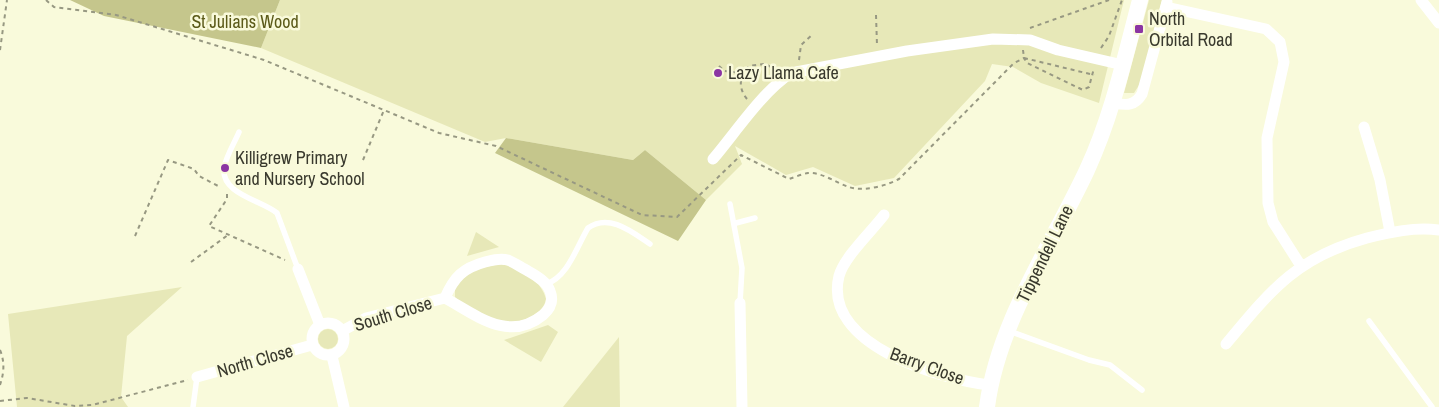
<svg xmlns="http://www.w3.org/2000/svg" width="1439" height="407" font-family="'Archivo Narrow',sans-serif">
  <style>
    .green { fill: #e7e8b8 }
    .forest { fill: #c5c68c }
    .lines { fill: none; stroke-linecap: round; stroke-linejoin: round }
    .path { stroke: #979882; stroke-width: 2; stroke-dasharray: 4 4; stroke-linecap: butt }
    .lane { stroke: #fff; stroke-width: 5.5 }
    .street { stroke: #fff; stroke-width: 11 }
    .secondary { stroke: #fff; stroke-width: 16 }
    .poi-dot { fill: #8b35a3; stroke: #f9fadb; stroke-width: 2 }
    .labels { text-anchor: middle; stroke-width: 5; stroke-linejoin: round; paint-order: stroke }
    .poi-label { font-size: 18px; fill: #39392d; stroke: #f9fadb; text-anchor: start }
    .park-label { font-size: 18px; fill: #5b5a19; stroke: #f9fadb }
    .street-label { font-size: 18px; fill: #39392d; stroke: #f9fadb }
  </style>
  <rect width="100%" height="100%" fill="#f9fadb"/>
  <path class="green" d="M280,0H1124L1099,103L1041,83L1013,67L992,64L985,81L894,178L855,186L813,167L786,175L735,146L742,164L706,200L645,150L633,160L506,138L485,142L261,48Z
    M1149,0H1162L1141,82L1134,93H1124Z
    M476,232L499,247L467,256Z
    M500,264C518,267 541,279 546,299C543,317 516,325 500,322C491,321 462,304 455,297V285L475,269Z
    M182,287L127,336L121,397L128,407H17L8,314Z
    M548,325L558,332L541,362L504,340Z
    M318 339a10 10 0 1 1 20 0a10 10 0 1 1-20 0Z
    M619,337L620,407H563Z"/>
  <path class="forest" d="M70,0H280L261,48L104,16Z
    M506,138L633,160L645,150L706,200L678,241L495,153Z"/>
  <g class="lines">
    <path class="path" d="M46,0L54,7L116,15L264,60L439,133L496,146L642,215L677,217L741,155L789,179C795,177 802,174 808,173C822,172 836,183 849,187C863,192 886,186 899,179L1014,63L1024,58L1027,63L1083,90L1089,87L1094,68
      M876,15L877,45
      M1030,28L1109,0
      M1101,48L1109,36L1122,0
      M0,50L7,0
      M1023,50L1024,58L1094,75
      M799,60L801,45L812,35
      M719,66L724,71L744,73
      M747,99C738,88 739,76 749,66L765,64L777,70
      M363,160L384,110
      M227,194V199L209,226L285,260
      M135,236L168,160L194,169L199,176L220,187
      M191,262L228,235
      M0,350C5,362 4,373 0,385
      M0,401L27,398L75,406L92,405L188,380"/>
    <path class="lane" d="M239,132C235,142 226,156 224,168C221,194 261,200 277,213L298,269
      M730,204L742,268L740,303
      M736,223L755,218
      M546,284C568,277 577,246 588,228C609,213 632,232 650,244
      M1369,321L1432,407
      M1009,331L1089,360L1110,365L1142,390
      M193,407L197,377"/>
    <path class="street" d="M1421,0L1439,23
      M1166,7L1266,29L1280,42L1284,62L1267,138L1268,203L1273,222L1301,266
      M1112,103C1126,105 1134,107 1142,94L1167,2
      M1364,127L1380,180L1390,232
      M713,159C736,132 762,92 791,73L907,51L993,39L1030,40L1058,50L1123,65
      M884,215C872,231 844,257 839,276C822,345 940,379 989,385
      M298,269L320,325
      M740,303L742,407
      M312 339a16 16 0 1 1 32 0a16 16 0 1 1-32 0Z
      M342,331L366,318L445,298C476,315 509,343 543,315C550,309 554,301 550,291C547,282 537,276 528,271C522,268 515,263 508,260C500,258 492,260 485,262C463,268 454,277 445,298
      M1226,344C1271,290 1297,257 1367,238C1391,232 1414,227 1439,230
      M332,356L344,407
      M197,377L312,345"/>
    <path class="secondary" d="M987,407C998,322 1051,247 1087,170C1112,116 1125,57 1140,0"/>
  </g>
  <g class="poi-dot">
    <rect x="1134" y="24" width="10" height="10" rx="2.5"/>
    <circle cx="718" cy="73" r="5"/>
    <circle cx="225" cy="168" r="5"/>
  </g>
  <g class="labels">
    <g class="poi-label">
      <text x="1149" y="25">North<tspan x="1149" dy="21">Orbital Road</tspan></text>
      <text x="728" y="79">Lazy Llama Cafe</text>
      <text x="235" y="164">Killigrew Primary<tspan x="235" dy="21">and Nursery School</tspan></text>
    </g>
    <g class="park-label">
      <text x="245" y="28">St Julians Wood</text>
    </g>
    <g class="street-label">
      <text transform="translate(1045 254) rotate(-64)" y="6">Tippendell Lane</text>
      <text transform="translate(393 314) rotate(-17)" y="6">South Close</text>
      <text transform="translate(255 361) rotate(-16)" y="6">North Close</text>
      <text transform="translate(927 366) rotate(20)" y="6">Barry Close</text>
    </g>
  </g>
</svg>
